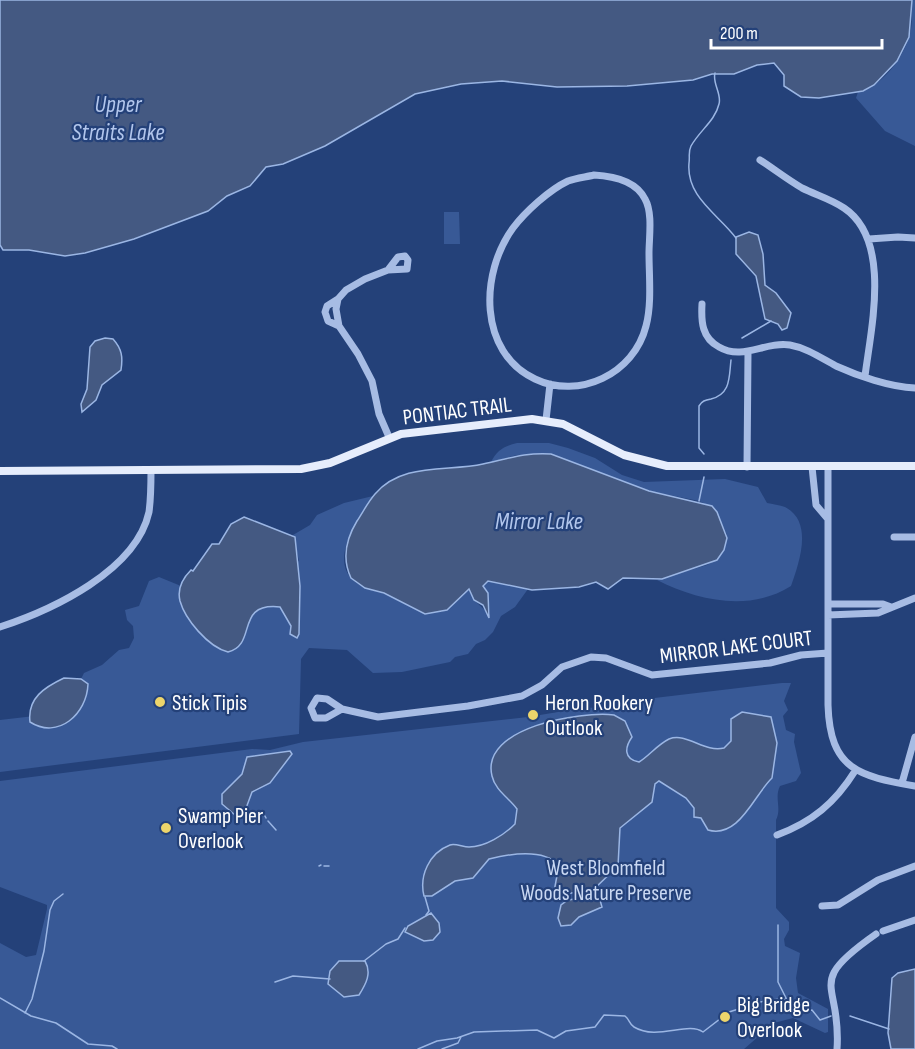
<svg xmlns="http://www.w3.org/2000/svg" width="915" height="1049" font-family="'Sofia Sans Condensed',sans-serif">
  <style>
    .green { fill: #385996 }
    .water { fill: #445982; stroke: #9bb6e4; stroke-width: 1.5 }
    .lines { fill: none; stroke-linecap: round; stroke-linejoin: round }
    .stream { stroke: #9bb6e4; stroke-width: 1.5 }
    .minor { stroke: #a7bce4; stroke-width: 7 }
    .major { stroke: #e6edfc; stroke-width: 8 }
    .poi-dot { fill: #edd56b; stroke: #244179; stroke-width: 2 }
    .labels { text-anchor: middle; stroke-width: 4.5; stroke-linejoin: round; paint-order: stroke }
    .street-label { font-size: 22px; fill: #fff; stroke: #244179 }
    .poi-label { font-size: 22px; fill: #fff; stroke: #244179; text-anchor: start }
    .park-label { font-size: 22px; fill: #c9d8f3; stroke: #244179 }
    .water-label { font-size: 24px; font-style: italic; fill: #b2c6ec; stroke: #244179 }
  </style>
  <rect width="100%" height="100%" fill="#244179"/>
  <path class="green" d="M912,0H915V146L885,131L856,98L858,92C882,87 904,57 910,34C913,23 911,11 912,0Z
    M444,212H459L460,244H444Z
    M517,443H549L568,448L595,458L622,475L644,482L725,479L758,487L767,503C772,504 780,505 785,507C814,522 799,563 791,586C750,612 698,601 657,580L707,565L718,559L724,550L727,535L714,508L699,501L649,491L551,454L517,455L491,462C497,450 504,446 517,443Z
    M373,496C360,516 328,559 354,581C364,590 380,591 392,597C414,607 419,616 444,611C453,609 459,594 468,589L474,600L490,615L488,593L483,586L488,581L528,589L515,607L501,616L493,632L485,640L476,644L468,654L455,657L450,662L402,672L373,673L347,650L309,648L301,659L299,734L0,772V720L43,715L83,680L81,679L84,673L102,665L119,650L129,648L134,638L133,626L127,620L125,610L139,606L149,581L159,577L181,586L180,601L185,609L299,561L293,535L310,525L317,515L344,503Z
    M782,683H791L784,701L788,710L783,716L786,730L795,734L794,742L801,773L796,781L780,786C774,798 782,808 776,820V908L789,922V930L784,939L785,946L800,953L796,978L798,993L828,1009V1032L825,1033L793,1018L774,1023L744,1049H0V943L26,957L36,955L47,909V905L0,887V781L252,749L270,750L303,742L528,717L582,708L612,707L646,699Z"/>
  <path class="water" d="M0,0H912L909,37L897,61L874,85L863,91L819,98L801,97L784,86V75L774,63L757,65L734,74H712L693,80L627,86L557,87L502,81L461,84L415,94L325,146L283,164L266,167L250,186L227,196L208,211L134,239L85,253L65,256L29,250H3L0,245Z
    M749,232L758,235L763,254L765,285L776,293L791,313L787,328L782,330L778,324L765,319L756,276L736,254V237Z
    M105,338L113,339C122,349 123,357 121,370L102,385L96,400L82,412L81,404L87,389L90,347L95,341Z
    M551,454L649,491L712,506L717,512L727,538L724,550L717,560L662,579L623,578L608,589L596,582L579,587L532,590L488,581L483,586L488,593L489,618L483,605L474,600L469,589L447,610L425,614L384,593L365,588L351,578C342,559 346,539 357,521C363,512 368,502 375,494C402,462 447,472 483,464C507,459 526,452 551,454Z
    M244,517L295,537L300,586L299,634L297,638L290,634L291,626L280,607C234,602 258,645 228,652C208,647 185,619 180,601C177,589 183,578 191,570L193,571L212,544H219L231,524Z
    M64,678L81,679L88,684C87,714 58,740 30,722C27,698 45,687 64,678Z
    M742,712L771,717L777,743L772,778C754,795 739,839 708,830L701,818L694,817V808L686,798L659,781L655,784L652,802L620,828L618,866L595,888L553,897L559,865C543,848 509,854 489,859L473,878L455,881L432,896H424C419,876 429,853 450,845C455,843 463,847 469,847C485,847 504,835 515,824L517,809C509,798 495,790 492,776C480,727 581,711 614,715L625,721L632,737C625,747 623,759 639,762C649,756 657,745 669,739C687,732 704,753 724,748L731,741V719Z
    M290,751L292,754L270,783L252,792L245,811L235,815L222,804V794L242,774L247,757Z
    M582,898L600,900L602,907L579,917L571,925L561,926L558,918L561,905L568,900Z
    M431,913L439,923L440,932L433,940L424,941L405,932L408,926Z
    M339,961H365C372,973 366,984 359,995L344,997L328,984L330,971Z
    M915,969V1049H891L888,1033L892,978L898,973Z"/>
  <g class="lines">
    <path class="stream" d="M715,73C712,83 722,94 719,104C715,121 700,130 691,146C688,152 690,156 689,163C686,197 718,214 736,238
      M742,338L771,321
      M704,454L699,448V406C702,401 705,400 711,399C731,394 729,377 731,360
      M699,501L704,477
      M265,816L266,818
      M268,821L276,830
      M319,866L321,865
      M324,866H329
      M425,897L429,911L426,915
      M778,925V982L786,998
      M364,961L386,944L398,939L405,928
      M275,982L293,976L330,979
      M0,998L31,1016L56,1023L88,1044L112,1046L117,1049
      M25,1013L32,999L44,951L50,910L54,901L63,894
      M850,1016L889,1029
      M418,1049L437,1041L457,1038L474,1032L537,1030L554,1038L566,1031L595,1027L604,1015L625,1016C630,1020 629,1024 634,1027C657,1041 688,1021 703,1032L729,1012L767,1000L786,999L805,1011L812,1010L820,1020L831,1016
      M442,1049L458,1043L461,1037"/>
    <path class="minor" d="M760,160C774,169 788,180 802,188C816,195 831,199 844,208C892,240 871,328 865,376
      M594,175C613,176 636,181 645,199C653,213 649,238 649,253C649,276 652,304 646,326C634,374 579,400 535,379C478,352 480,273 513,228C525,212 549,190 568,181C576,178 586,177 594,175Z
      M869,239L898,237L915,238
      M388,270L407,269L408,260L405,256L398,257L388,270L365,279L346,290L338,299L336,309L339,326L358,354L372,381L379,414L389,437
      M338,299L327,306L325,312L328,321L339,326
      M702,304C701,322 702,338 719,347C743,361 765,341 790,345C807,348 821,358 836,366C858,376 890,387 915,388
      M546,420L550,384
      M747,467L748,353
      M812,467L816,505L827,518
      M828,467V705C830,770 859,776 915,786
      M894,537H915
      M828,604H883L891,607
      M828,615L878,613L915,598
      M0,627C52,610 136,571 149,512C151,498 151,484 151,470
      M342,709L326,718H315L311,708L317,698L327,699L342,709L378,717L468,706L522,696L542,685L562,667L591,657L606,658L652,675L770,663L801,655L828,653
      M902,783L915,737
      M777,835C812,822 835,803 855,771
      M822,906L838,905L878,880L915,866
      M883,931L915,920
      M837,1049C842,981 803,985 876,934"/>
    <path class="major" d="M0,471L301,469L330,463L401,434L532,419L563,424L624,455L667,466H915"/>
  </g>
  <g class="poi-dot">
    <circle cx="160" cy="702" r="6"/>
    <circle cx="533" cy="715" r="6"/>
    <circle cx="166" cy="828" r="6"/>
    <circle cx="725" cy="1017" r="6"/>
  </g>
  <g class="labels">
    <g class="street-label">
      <text transform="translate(457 410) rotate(-7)" y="8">PONTIAC TRAIL</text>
      <text transform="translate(736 646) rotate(-7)" y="8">MIRROR LAKE COURT</text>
    </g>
    <g class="poi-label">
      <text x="172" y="710">Stick Tipis</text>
      <text x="545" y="710">Heron Rookery<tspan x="545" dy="25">Outlook</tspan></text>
      <text x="178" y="823">Swamp Pier<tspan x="178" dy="25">Overlook</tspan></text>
      <text x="737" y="1012">Big Bridge<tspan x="737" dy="25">Overlook</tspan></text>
    </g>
    <g class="park-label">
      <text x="606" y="875">West Bloomfield<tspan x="606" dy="25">Woods Nature Preserve</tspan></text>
    </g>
    <g class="water-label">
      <text x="118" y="112">Upper<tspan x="118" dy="28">Straits Lake</tspan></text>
      <text x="539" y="529">Mirror Lake</text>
    </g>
  </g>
  <path d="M711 39v9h171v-9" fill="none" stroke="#ffffff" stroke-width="3"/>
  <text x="720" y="39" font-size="18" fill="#ffffff" stroke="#244179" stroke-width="4.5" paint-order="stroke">200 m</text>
</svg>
